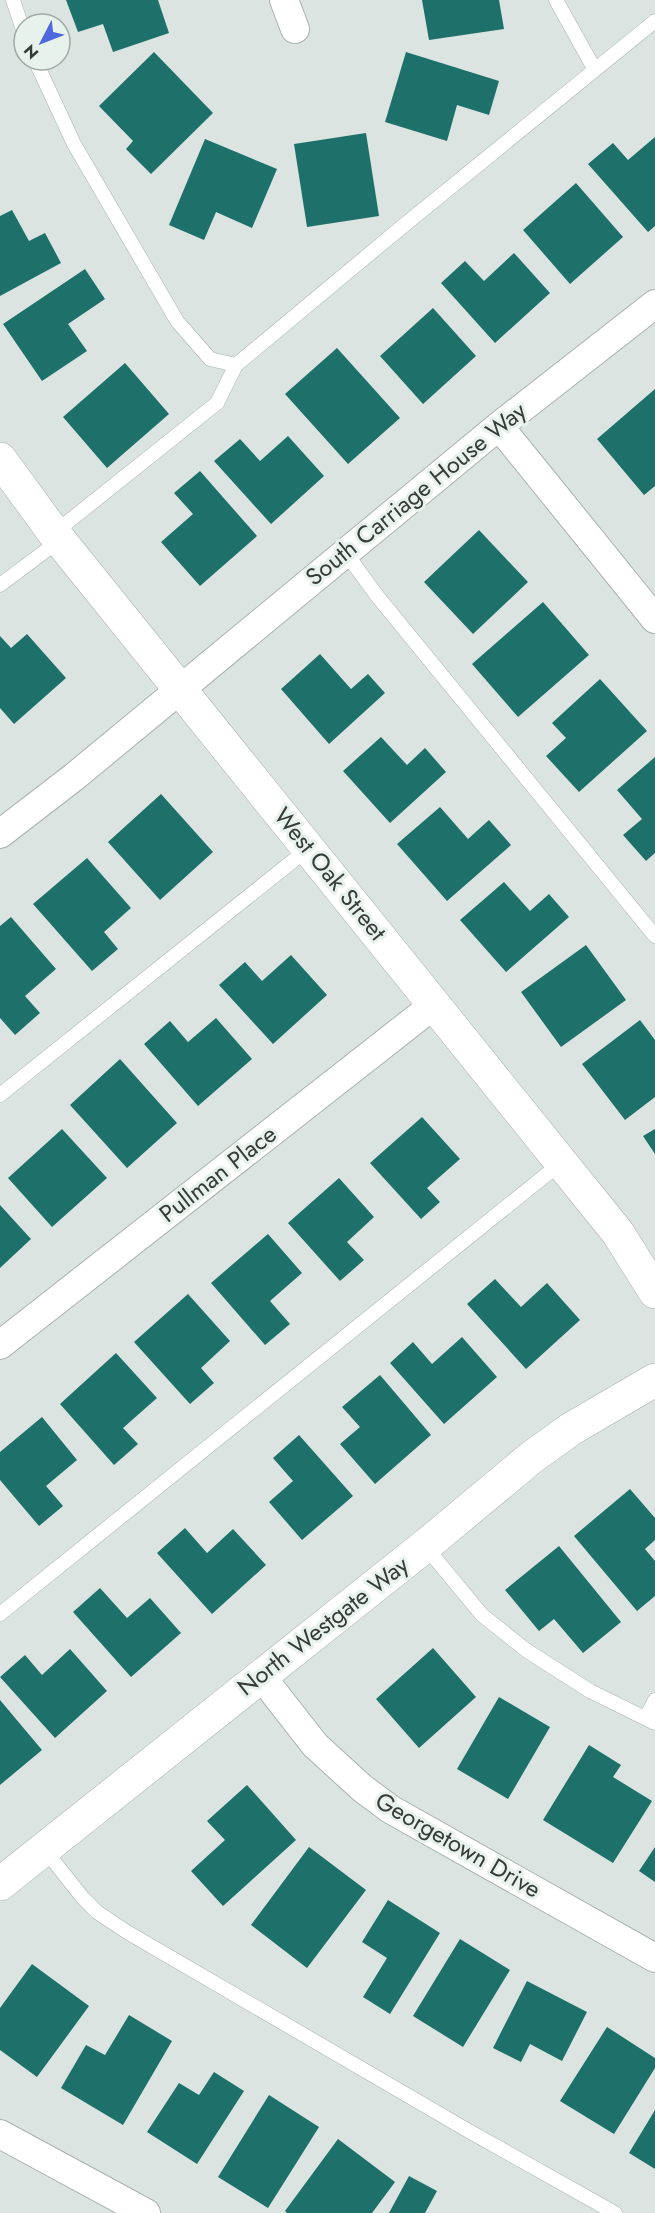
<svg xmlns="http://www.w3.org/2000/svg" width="655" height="2213" font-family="Jost,sans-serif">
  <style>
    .building { fill: #1d716a }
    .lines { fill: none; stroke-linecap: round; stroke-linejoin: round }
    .service-casing { stroke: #a9b2ae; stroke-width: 15 }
    .minor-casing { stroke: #a9b2ae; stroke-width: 30 }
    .tertiary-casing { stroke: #a9b2ae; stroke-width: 34 }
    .service { stroke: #fff; stroke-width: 14 }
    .minor { stroke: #fff; stroke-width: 28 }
    .tertiary { stroke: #fff; stroke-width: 33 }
    .labels { text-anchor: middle; stroke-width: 6; stroke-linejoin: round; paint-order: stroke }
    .street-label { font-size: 24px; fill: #373b39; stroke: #e8f2ed }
  </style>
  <rect width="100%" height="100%" fill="#dbe4e0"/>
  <path class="building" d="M66,0H158L169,33L113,52L103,24L78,32Z
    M422,0H499L504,29L429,40Z
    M154,52L213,113L151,174L126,149L133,141L99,106Z
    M406,52L499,81L489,115L457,105L447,141L385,122Z
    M366,133L379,216L307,227L294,144Z
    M655,137V226L648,232L588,164L613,143L628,160Z
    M205,139L277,169L252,228L216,212L204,240L169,225Z
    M576,183L623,237L570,284L523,230Z
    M12,210L29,241L45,233L61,263L0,296V216Z
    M514,253L550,293L495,343L441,283L465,261L484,281Z
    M85,269L105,299L68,324L87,351L42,381L3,324Z
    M433,308L476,356L423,404L380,356Z
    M337,348L400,418L348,464L285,394Z
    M125,363L169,414L107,468L63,417Z
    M655,389V486L644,495L597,439Z
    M288,436L324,476L271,524L214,461L240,439L260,461Z
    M200,471L257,536L200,586L161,542L193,514L174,493Z
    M479,530L528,582L473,634L424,582Z
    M543,602L589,655L518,717L472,664Z
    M27,634L66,678L14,724L0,708V636L11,648Z
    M320,654L351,689L368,674L385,693L329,744L281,689Z
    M600,679L647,731L579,792L546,756L566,738L552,723Z
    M381,737L407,765L425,748L446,772L390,823L343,771Z
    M655,757V853L646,861L623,835L642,819L617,790Z
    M161,794L213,852L160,900L108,842Z
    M440,807L468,839L489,820L511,845L447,901L397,844Z
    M87,858L131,908L104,932L118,949L92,971L33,904Z
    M504,882L530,911L549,894L569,917L506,972L460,920Z
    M11,917L56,969L25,996L40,1013L15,1035L0,1018V926Z
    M586,945L626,1000L561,1047L521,992Z
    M291,955L327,995L273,1044L219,985L245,962L262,981Z
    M216,1018L252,1059L198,1106L144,1044L170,1021L188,1042Z
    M640,1020L655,1040V1097L625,1120L582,1064Z
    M120,1059L177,1123L127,1168L70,1105Z
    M422,1117L460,1159L427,1188L440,1202L421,1219L370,1163Z
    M62,1129L107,1178L52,1227L8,1178Z
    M655,1129V1154L643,1136Z
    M339,1178L374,1217L347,1242L364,1260L340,1281L288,1223Z
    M0,1205L31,1239L0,1268Z
    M268,1234L302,1273L270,1301L290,1324L265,1345L211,1283Z
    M495,1279L521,1307L547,1283L580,1320L526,1369L467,1304Z
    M188,1294L230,1341L201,1368L214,1383L190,1404L134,1342Z
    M462,1337L497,1377L444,1424L390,1363L413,1342L432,1364Z
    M116,1353L157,1398L123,1428L138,1444L114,1465L60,1404Z
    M380,1375L431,1435L375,1484L340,1444L360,1427L342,1407Z
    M42,1417L77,1460L46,1486L63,1506L39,1526L0,1480V1452Z
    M299,1435L353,1496L302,1540L269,1502L293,1481L273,1458Z
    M630,1489L655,1518V1540L645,1549L655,1561V1596L637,1611L574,1536Z
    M185,1528L207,1553L233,1529L266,1565L212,1614L157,1553Z
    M559,1546L621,1622L583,1653L554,1619L539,1631L505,1590Z
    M100,1588L127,1618L150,1598L181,1633L131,1677L73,1612Z
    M433,1648L476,1697L419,1748L376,1699Z
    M70,1649L107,1691L55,1738L0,1677L25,1655L42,1675Z
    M499,1697L550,1727L508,1799L457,1769Z
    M0,1700L42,1750L0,1785Z
    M589,1745L621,1765L613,1777L652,1801L613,1863L543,1820Z
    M247,1785L296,1840L223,1906L191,1871L225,1840L207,1821Z
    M309,1847L366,1890L307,1968L251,1925Z
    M655,1847V1882L639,1871Z
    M388,1900L440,1933L390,2014L363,1997L387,1958L362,1942Z
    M460,1939L510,1970L463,2047L413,2016Z
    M32,1964L89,2006L37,2077L0,2050V2008Z
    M527,1981L587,2012L562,2061L530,2044L521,2062L493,2048Z
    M129,2015L172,2041L123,2125L61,2088L86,2045L105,2055Z
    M607,2027L655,2058V2068L614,2134L560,2101Z
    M214,2072L244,2091L197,2164L147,2132L179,2083L199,2095Z
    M269,2095L319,2127L268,2208L218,2177Z
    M655,2110V2169L629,2153Z
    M338,2139L395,2182L372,2213H287L285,2211Z
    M409,2176L437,2191L425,2213H389Z"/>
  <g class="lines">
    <g class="service-casing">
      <path id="service" d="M13,0L24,33
        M556,0L595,70
        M35,60L74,144L177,321L210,359L236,365
        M54,533L217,403L236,365L403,226L655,21
        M345,552L378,597L655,936
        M0,585L60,540
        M0,1095L309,848
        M425,1546L482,1615L526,1650L590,1691L655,1723
        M0,1614L562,1162
        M646,1717L655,1700
        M44,1849L83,1898L97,1912L127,1932L467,2130L615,2213"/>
    </g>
    <g class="minor-casing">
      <path id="minor" d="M284,0L295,29
        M499,426L655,619
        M0,834L74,777L499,426L655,304
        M0,1345L435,1004
        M261,1676L315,1745L362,1788L390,1809L655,1958
        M0,2134L146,2213"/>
    </g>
    <g class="tertiary-casing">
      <path id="tertiary" d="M0,459L54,533L618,1233L655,1292
        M0,1884L425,1546L532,1457L571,1429L655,1380"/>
    </g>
    <use href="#service" class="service"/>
    <use href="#minor" class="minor"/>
    <use href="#tertiary" class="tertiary"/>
  </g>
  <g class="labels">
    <g class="street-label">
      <text transform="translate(416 494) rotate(-39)" y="8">South Carriage House Way</text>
      <text transform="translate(330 874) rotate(51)" y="8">West Oak Street</text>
      <text transform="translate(218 1174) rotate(-38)" y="8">Pullman Place</text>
      <text transform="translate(323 1626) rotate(-38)" y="8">North Westgate Way</text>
      <text transform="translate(458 1845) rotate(30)" y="8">Georgetown Drive</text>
    </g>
  </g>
  <g transform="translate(42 42) rotate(228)"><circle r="28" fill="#e8f2ed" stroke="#a1a9a5" stroke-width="1.5"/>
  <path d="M0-4.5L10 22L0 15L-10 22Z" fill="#4f68dd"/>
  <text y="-9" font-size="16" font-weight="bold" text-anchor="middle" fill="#373b39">N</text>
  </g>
</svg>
